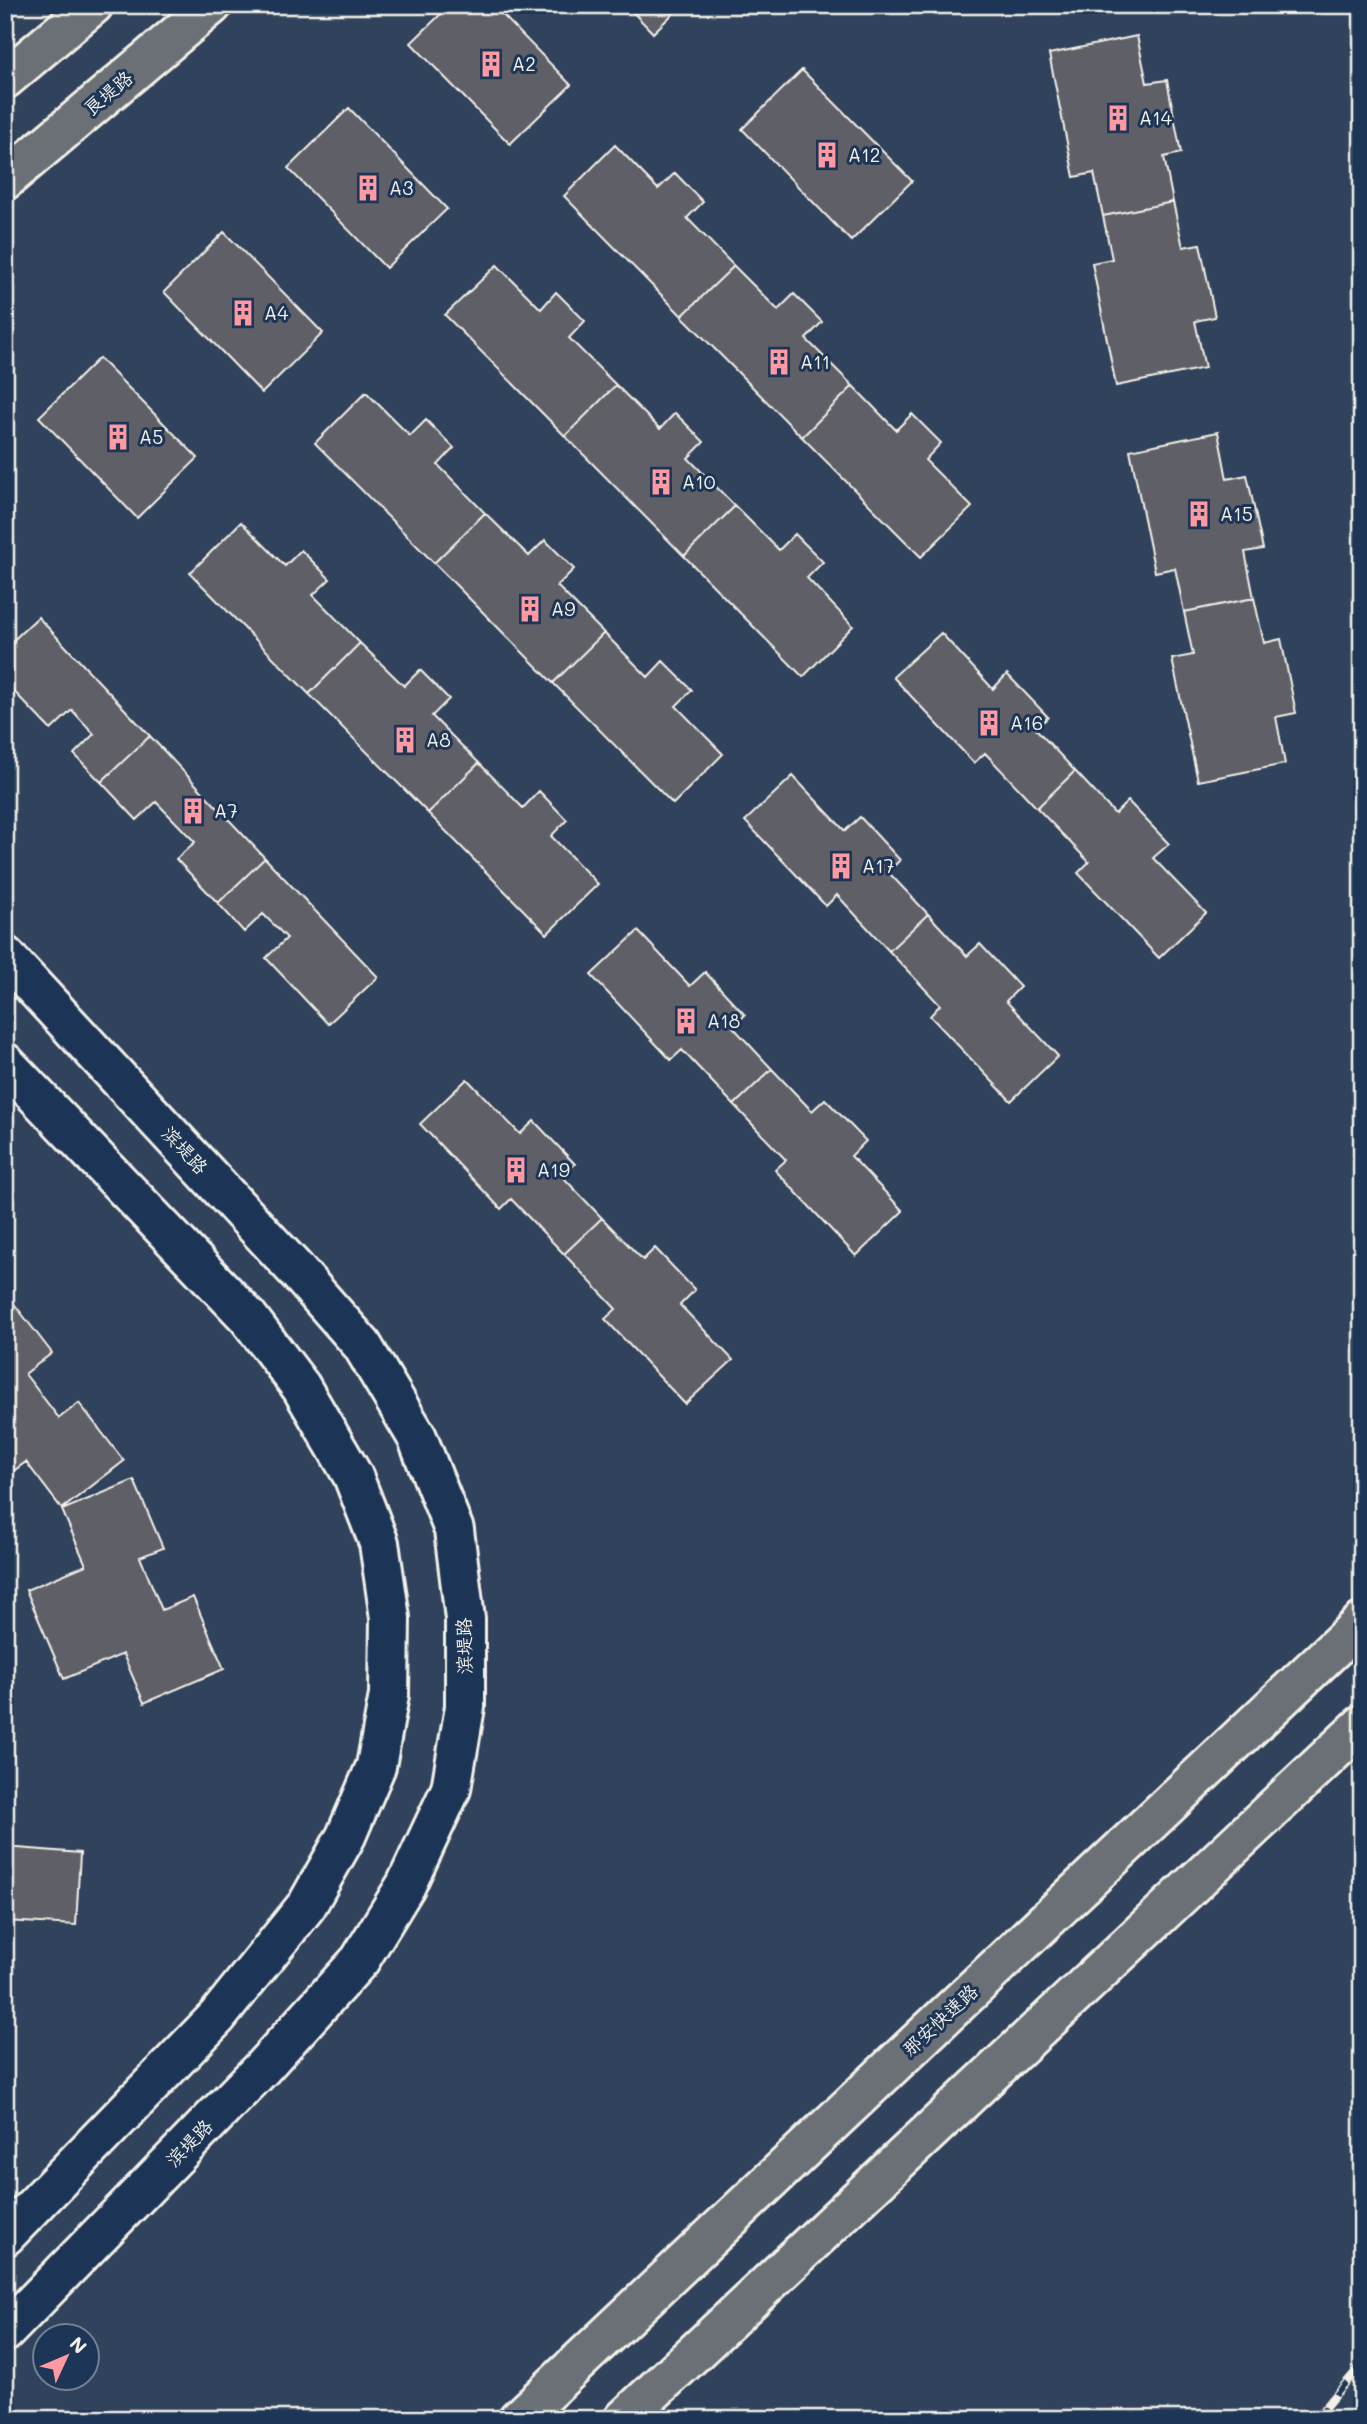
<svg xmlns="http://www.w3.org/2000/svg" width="1367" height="2424" font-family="Mali,'LXGW WenKai TC',sans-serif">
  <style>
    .building { fill: #5e5f68; stroke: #f4f1e8; stroke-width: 2 }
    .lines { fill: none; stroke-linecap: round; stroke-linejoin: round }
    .minor-casing { stroke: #f4f1e8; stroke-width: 44 }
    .major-casing { stroke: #f4f1e8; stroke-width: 44 }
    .highway-casing { stroke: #f4f1e8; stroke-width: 44 }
    .minor { stroke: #1d3557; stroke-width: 38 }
    .major { stroke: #6b6f75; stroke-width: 38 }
    .highway { stroke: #6b6f75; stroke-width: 38 }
    .rail-casing { stroke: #f4f1e8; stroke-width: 8 }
    .rail { stroke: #1d3557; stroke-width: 5; stroke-dasharray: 16; stroke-linecap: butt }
    .labels { text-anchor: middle; stroke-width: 6; stroke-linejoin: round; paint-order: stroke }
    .poi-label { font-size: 19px; fill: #f4f1e8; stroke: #1d3557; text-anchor: start }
    .street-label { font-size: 19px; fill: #f4f1e8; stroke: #1d3557 }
  </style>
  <rect width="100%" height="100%" fill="#30425c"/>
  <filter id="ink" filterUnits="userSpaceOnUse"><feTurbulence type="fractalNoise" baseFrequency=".0143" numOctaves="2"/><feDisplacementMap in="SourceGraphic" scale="14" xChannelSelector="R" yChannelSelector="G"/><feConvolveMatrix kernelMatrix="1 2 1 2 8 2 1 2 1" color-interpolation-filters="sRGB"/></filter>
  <g filter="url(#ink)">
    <path class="building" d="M450,5H493L571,85L510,144L411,43Z
      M626,5H682L653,33Z
      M1137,36L1147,83L1167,80L1181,153L1164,157L1173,202L1103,216L1094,173L1074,177L1049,54Z
      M802,70L912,181L851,241L742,129Z
      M349,108L447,209L386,268L288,168Z
      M615,145L658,189L675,173L703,202L687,218L734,266L682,316L564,196Z
      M1173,202L1183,247L1200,244L1215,317L1195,321L1205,368L1116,386L1092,263L1112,259L1103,216Z
      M224,232L323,333L262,393L164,292Z
      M497,265L541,309L556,292L585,321L569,338L616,385L565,436L445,315Z
      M734,266L778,310L794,294L822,322L806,339L853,386L802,437L682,316Z
      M99,358L198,458L137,518L39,417Z
      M616,385L660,429L675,413L704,442L688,458L735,506L684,556L565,436Z
      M853,386L896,430L912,414L941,443L925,460L972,507L921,557L802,437Z
      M366,392L410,436L426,420L454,448L438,465L485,513L434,563L315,443Z
      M1218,432L1227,479L1247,475L1263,549L1245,552L1254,598L1184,612L1175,568L1155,572L1130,450Z
      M735,506L779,550L795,534L823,562L807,578L853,626L803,677L684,556Z
      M485,513L529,556L545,540L574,569L557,586L604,633L553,683L434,563Z
      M241,522L285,566L301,550L330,579L313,595L360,643L309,694L190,573Z
      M1254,598L1264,643L1281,639L1296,713L1276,717L1285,764L1198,781L1172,659L1193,655L1184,612Z
      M38,617L150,736L101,782L74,754L94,734L72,710L51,730L5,682V648Z
      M604,633L648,677L663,661L692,690L676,706L723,754L673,804L553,683Z
      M941,633L993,689L1007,674L1048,717L1036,729L1075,771L1037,808L985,753L974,763L893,677Z
      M360,643L404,686L420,670L449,699L432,716L479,763L428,813L309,694Z
      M150,736L265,858L218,903L176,859L195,842L156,802L137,820L101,782Z
      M479,763L523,808L539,791L567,820L551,836L598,884L547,934L428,813Z
      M1075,771L1115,814L1128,801L1169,844L1153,858L1206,913L1159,958L1078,873L1089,862L1037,808Z
      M793,776L845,831L860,817L900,860L888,872L928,914L889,951L837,895L826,906L745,821Z
      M265,858L378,977L328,1024L266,958L287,938L263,914L244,932L218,903Z
      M928,914L967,956L980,944L1020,987L1006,1001L1058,1056L1011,1101L930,1016L940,1005L889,951Z
      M638,931L690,986L705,972L745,1015L733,1027L772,1069L734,1105L682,1050L671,1060L591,975Z
      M772,1069L812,1111L825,1099L866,1141L851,1156L903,1211L856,1256L775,1170L786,1160L734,1105Z
      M467,1079L520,1134L534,1121L575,1164L562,1176L602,1218L564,1254L511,1199L501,1209L420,1124Z
      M602,1218L643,1260L655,1248L695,1290L680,1305L733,1360L685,1404L605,1319L616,1309L564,1254Z
      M5,1292L52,1353L25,1374L59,1418L79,1403L124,1461L62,1509L26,1462L5,1477Z
      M134,1480L163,1548L140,1557L162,1610L193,1597L224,1669L144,1703L123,1654L64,1679L26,1590L86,1565L62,1510Z
      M5,1847L80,1853L76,1925L5,1921Z"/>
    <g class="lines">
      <g class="minor-casing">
        <path id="minor" d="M5,956L296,1270L362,1345L417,1437L454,1530L465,1619V1707L451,1789L406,1885L360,1960L262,2068L5,2332
          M5,1063L248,1317L301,1387L353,1476L379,1543L390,1618L389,1695L376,1766L346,1836L307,1905L217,2017L5,2236"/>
      </g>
      <g class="major-casing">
        <path id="major" d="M5,79L93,5
          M5,180L212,5"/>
      </g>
      <g class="highway-casing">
        <path id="highway" d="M518,2419L1362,1622
          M624,2419L1362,1725"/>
      </g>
      <use href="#minor" class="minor"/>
      <use href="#major" class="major"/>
      <use href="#highway" class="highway"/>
      <g class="rail-casing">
        <path id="rail" d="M1315,2419L1362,2364
          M1352,2419L1362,2408"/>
      </g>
      <use href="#rail" class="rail"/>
    </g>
  </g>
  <defs>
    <g id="building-bare" transform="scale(2.1)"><path d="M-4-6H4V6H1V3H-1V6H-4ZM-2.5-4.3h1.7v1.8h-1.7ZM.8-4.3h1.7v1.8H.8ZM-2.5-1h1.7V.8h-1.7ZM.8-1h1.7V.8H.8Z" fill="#ff9aa2" stroke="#1d3557" stroke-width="2.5" paint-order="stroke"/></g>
  </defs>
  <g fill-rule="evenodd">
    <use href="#building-bare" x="491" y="64"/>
    <use href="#building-bare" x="1118" y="118"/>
    <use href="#building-bare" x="827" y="155"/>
    <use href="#building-bare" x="368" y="188"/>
    <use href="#building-bare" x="243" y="313"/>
    <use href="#building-bare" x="779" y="362"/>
    <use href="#building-bare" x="118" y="437"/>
    <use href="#building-bare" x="661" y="482"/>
    <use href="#building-bare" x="1199" y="514"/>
    <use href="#building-bare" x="530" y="609"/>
    <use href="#building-bare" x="989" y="723"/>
    <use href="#building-bare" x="405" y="740"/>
    <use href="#building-bare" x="193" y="811"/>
    <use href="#building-bare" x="841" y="866"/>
    <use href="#building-bare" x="686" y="1021"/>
    <use href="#building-bare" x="516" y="1170"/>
  </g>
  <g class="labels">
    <g class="poi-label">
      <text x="512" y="71">A2</text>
      <text x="1139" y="125">A14</text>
      <text x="848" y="162">A12</text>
      <text x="389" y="195">A3</text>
      <text x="264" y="320">A4</text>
      <text x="800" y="369">A11</text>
      <text x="139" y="444">A5</text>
      <text x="682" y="489">A10</text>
      <text x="1220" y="521">A15</text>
      <text x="551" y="616">A9</text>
      <text x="1010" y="730">A16</text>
      <text x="426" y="747">A8</text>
      <text x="214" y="818">A7</text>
      <text x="862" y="873">A17</text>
      <text x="707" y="1028">A18</text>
      <text x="537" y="1177">A19</text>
    </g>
    <g class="street-label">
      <text transform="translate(108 93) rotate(-40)" y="7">良堤路</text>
      <text transform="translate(185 1150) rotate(47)" y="7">滨堤路</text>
      <text transform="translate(464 1646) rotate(-91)" y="7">滨堤路</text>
      <text transform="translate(940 2020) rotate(-43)" y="7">那安快速路</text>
      <text transform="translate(189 2143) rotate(-46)" y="7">滨堤路</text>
    </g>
  </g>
  <rect width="1367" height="2424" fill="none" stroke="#1d3557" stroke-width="28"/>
  <rect x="14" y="14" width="1339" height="2396" fill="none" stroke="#f4f1e8" stroke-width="2.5" filter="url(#ink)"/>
  <g transform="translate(66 2357) rotate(46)"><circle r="33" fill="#1d3557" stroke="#738091" stroke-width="2"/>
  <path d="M0-5L12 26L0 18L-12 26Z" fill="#ff9aa2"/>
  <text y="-10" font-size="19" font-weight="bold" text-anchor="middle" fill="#f4f1e8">N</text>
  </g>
</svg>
